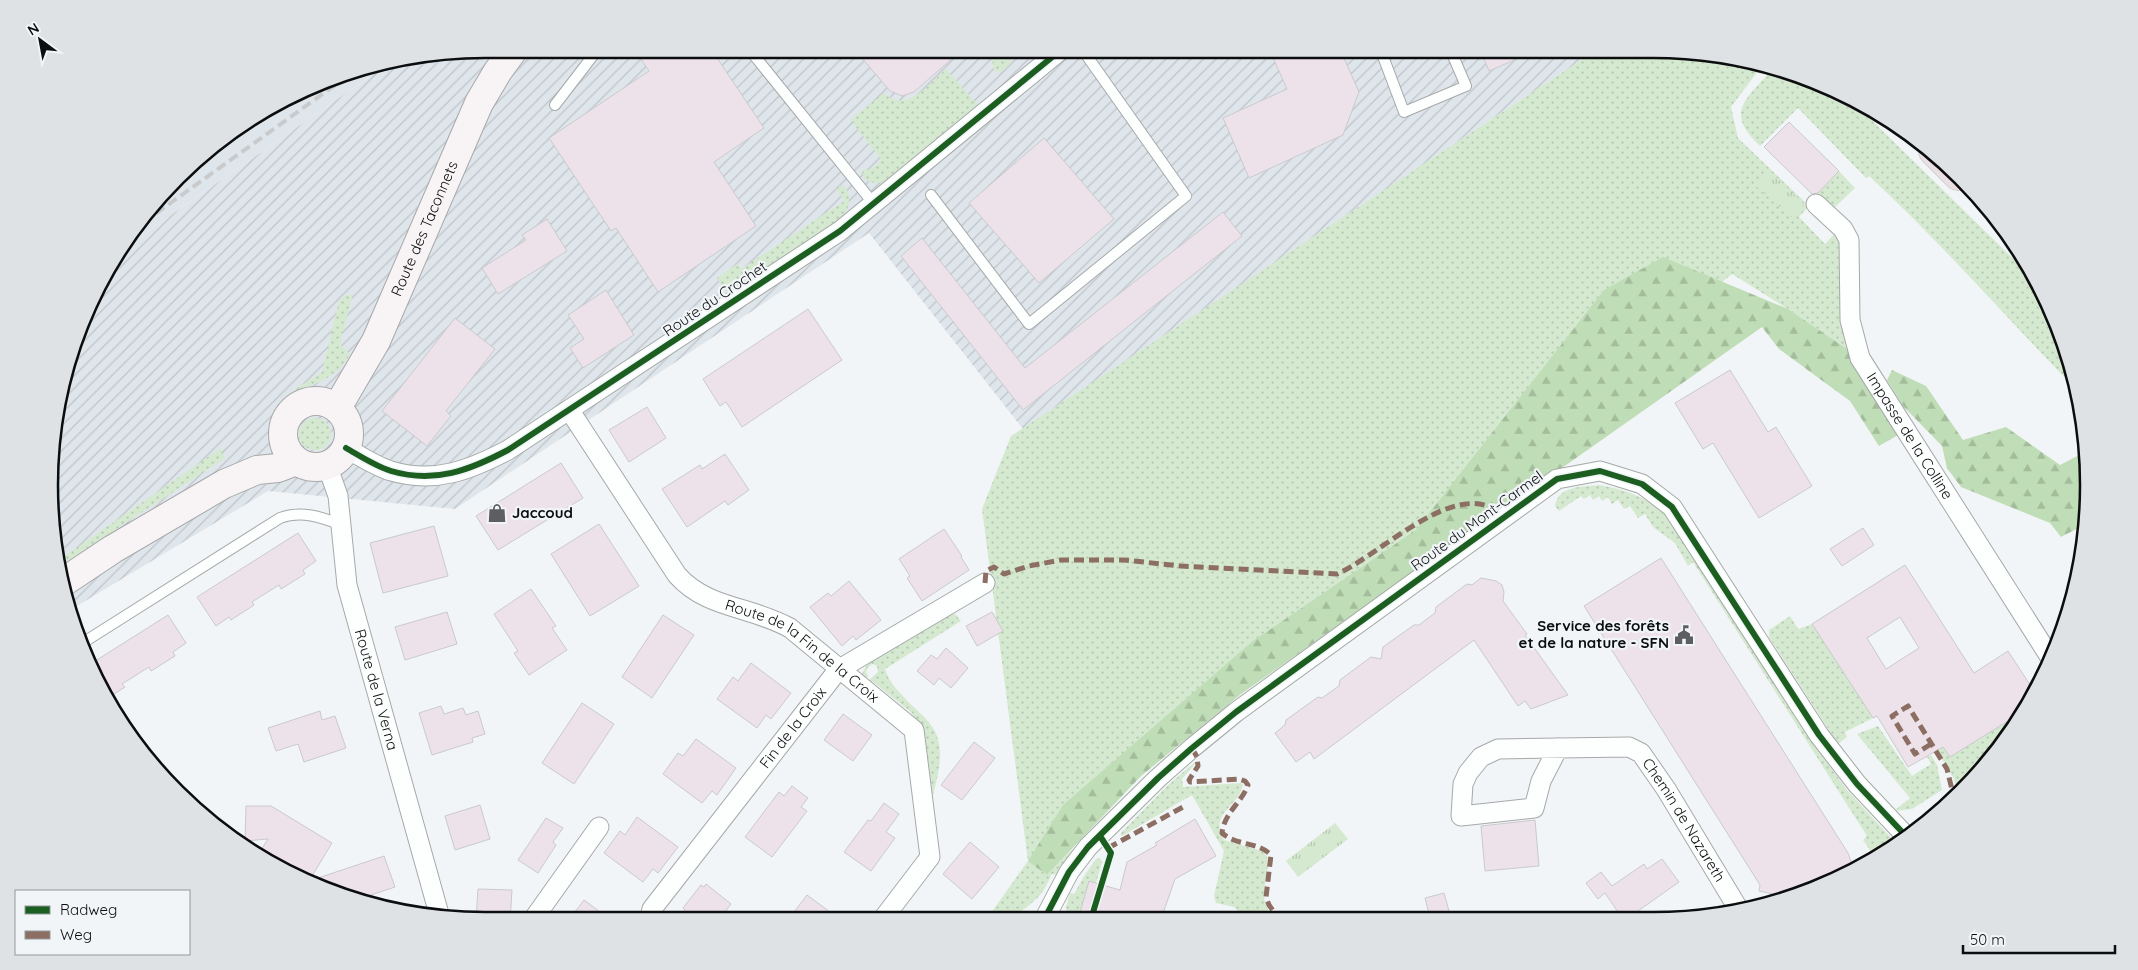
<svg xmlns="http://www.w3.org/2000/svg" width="2138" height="970" font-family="Quicksand,sans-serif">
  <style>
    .built { fill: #dfe6eb }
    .industrial { fill: url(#industrial-furrows) }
    .grass { fill: url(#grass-dots) }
    .forest { fill: url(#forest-firs) }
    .park { fill: url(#park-tufts) }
    .building { fill: #ede2ea; stroke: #c9cacb; fill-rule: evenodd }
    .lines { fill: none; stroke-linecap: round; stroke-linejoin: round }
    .lane-casing { stroke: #a6a8a9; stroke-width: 12 }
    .street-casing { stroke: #a6a8a9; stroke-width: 21 }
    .secondary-casing { stroke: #a6a8a9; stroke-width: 30 }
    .highway-casing { stroke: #cecfd0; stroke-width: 30 }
    .lane { stroke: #fdfefe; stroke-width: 10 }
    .street { stroke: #fdfefe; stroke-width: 19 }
    .secondary { stroke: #f8f4f6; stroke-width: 28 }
    .highway { stroke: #eadfe3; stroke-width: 28 }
    .rail { stroke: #c9cacb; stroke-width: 4; stroke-dasharray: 10 5; stroke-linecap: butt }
    .quiet { stroke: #8d6e63; stroke-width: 5; stroke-dasharray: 10 5; stroke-linecap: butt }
    .cycleway-casing { stroke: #f1f5f8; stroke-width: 9 }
    .cycleway { stroke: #1b5e20; stroke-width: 6 }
    .labels { text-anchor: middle; stroke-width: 4.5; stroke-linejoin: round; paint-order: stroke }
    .street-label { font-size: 15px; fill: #0c0d0e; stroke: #f1f5f8 }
    .poi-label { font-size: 15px; font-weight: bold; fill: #0c0d0e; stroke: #f1f5f8; text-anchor: start }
    .rim { fill: none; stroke: #0c0d0e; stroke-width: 2.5 }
  </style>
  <defs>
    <pattern id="industrial-furrows" width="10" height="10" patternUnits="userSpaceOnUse" patternTransform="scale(1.25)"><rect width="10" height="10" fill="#dfe6eb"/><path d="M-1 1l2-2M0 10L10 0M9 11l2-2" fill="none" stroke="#bec4c8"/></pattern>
    <pattern id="grass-dots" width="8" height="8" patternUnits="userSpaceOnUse" patternTransform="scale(1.25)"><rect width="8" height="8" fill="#d4e9cf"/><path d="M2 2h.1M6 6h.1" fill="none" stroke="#b5c7b1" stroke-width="1.8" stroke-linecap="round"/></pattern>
    <pattern id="forest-firs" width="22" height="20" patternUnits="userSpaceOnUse" patternTransform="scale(1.25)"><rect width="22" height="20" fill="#bfddb6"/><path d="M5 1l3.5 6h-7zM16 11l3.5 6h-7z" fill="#a3bc9b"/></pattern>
    <pattern id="park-tufts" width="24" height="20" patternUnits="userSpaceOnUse" patternTransform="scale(1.25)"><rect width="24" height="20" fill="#d4e9cf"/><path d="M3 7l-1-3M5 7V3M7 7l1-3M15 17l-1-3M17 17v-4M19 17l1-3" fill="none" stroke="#b5c7b1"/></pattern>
  </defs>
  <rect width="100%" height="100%" fill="#f2f5f7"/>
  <path class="built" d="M386,65L121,250L198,157L267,107L345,72Z"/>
  <path class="industrial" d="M485,49H1598L1023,429L869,233L455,509L268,491L72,609L57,570L49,485L57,400L107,267L121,250L386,65Z"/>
  <path class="grass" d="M1000,49L1013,50L1010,64L1000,72L995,71C990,62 993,55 1000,49Z
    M1598,49H1653L1761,67L1731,107L1738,138L1809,206L1799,217L1825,244L1837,231L1844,259L1850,351L1788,309L1732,274L1581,394L1029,861L1047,875L1073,848L1057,875L1052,874C1047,884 1043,894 1034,901C1027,908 1019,911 1013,920H986L1028,861L982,509L1011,436Z
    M1769,68L1793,72L1847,96L2038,283L2044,292L2074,372L2078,391C2008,320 1942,243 1869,176L1866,178L1798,108L1760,146C1726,114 1743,102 1768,74Z
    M946,69L978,105L899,174L896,172L894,178C883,183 864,188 862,171L866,168L869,171L882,160L850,120L884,93C906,115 930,83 946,69Z
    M1839,171L1855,188L1833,209L1814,197Z
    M840,186L845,187C853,199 849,210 840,219L727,294L717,278L737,264L741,269L844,201L836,188Z
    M353,294L340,344L350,354C336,378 320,383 294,390L322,372L339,301L345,296Z
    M299 434a16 16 0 1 1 32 0a16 16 0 1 1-32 0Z
    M221,448L225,458L57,568L56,562Z
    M1600,485C1628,491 1645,496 1666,515L1805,732L1847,790L1893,840V843L1874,855L1872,853L1863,840L1867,836L1693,562L1688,566L1675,543L1653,527L1645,514L1638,518L1630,506L1624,509L1618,500L1612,504L1608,497L1602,501L1599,496L1593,500L1590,495L1584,499L1581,496L1559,511L1555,506C1558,485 1583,487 1600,485Z
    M955,614L961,621L885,669C889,681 895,688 904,697C912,707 924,715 931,725C946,745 939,772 933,795L925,737L912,713L872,681L870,684L867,682L878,672L877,666L873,664L868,667L866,672L868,676L865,679L862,674L868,662L949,615Z
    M1790,616L1798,629L1812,624L1873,718L1845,732L1847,737L1838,744L1769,637V630Z
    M2024,711L2016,728L1958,793L1954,779L1924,729L1928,723L1950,757Z
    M1878,726L1912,776L1931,764L1927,757L1931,755L1937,765L1942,790L1912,809L1894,811L1910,798L1857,734Z
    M1195,762V764L1182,779L1183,787L1241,783L1243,785C1239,806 1208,814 1224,840L1262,851L1267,856C1271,883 1254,893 1274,919H1246L1234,907L1216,903L1214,896L1224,851L1192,795L1122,836L1120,834L1167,786Z
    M1100,858L1102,862L1096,883L1079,918L1083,919H1067L1066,907L1070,893L1074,894L1084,876L1096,859Z"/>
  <path class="forest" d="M1663,257L1788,309L1850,351L1898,435L1879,446L1850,401L1779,349L1762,327L1241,694L1141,776L1047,875L1028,861L1063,805L1253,641L1416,530L1604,290Z
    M1892,370L1926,386L1963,440L2006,427L2060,465L2087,451L2086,524L2061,537L2050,523L1961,487L1947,468L1942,446L1903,406L1887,380Z"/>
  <path class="park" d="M1769,170L1804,204L1791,217L1754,184Z
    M1335,823L1348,839L1298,877L1286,861Z"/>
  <path class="building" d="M634,49H711L764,128L714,162L756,226L658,292L616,228L611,231L549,138L649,71Z
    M854,49H963L914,92L902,96L890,91Z
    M1269,49H1340L1359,92L1343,135L1249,178L1223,118L1287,89Z
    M1480,49H1540L1489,71Z
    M1789,122L1839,171L1818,193L1812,194L1764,147Z
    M1044,138L1114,219L1039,283L969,203Z
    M1223,212L1242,236L1023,410L901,256L922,238L1025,368Z
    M547,219L567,251L498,294L482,268L526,240L522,235Z
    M606,290L634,335L583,368L570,348L584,339L568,315Z
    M808,309L842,360L742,427L726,402L720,406L703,379Z
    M455,318L495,349L446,411L451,416L427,446L382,411Z
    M1730,370L1768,432L1776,427L1812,486L1759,518L1713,443L1703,449L1675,403Z
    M647,407L666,438L629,462L609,430Z
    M725,454L749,490L728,505L725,501L687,527L662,489L700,465L702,469Z
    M561,463L583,498L498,550L476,516Z
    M599,524L639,586L590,616L551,554Z
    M434,526L448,576L383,593L370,543Z
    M1863,528L1874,545L1842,566L1830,549Z
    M944,529L962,556L961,557L969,570L922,601L907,578L910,576L899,559Z
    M298,533L316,561L303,570L305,574L281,589L279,585L252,602L254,605L231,620L229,617L216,626L197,597Z
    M1661,558L1848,853L1853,867L1820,888L1787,897L1759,891L1760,885L1584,606Z
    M1905,565L1974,673L2008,651L2034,691L2024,711L1950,757L1943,747L1908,767L1877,716L1873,718L1812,624ZM1900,617L1919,648L1886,669L1867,638Z
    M1481,578L1496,581L1502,585L1504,592L1503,601L1527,634L1525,635L1568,695L1531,709L1525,701L1518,706L1474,640L1314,759L1310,752L1296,762L1275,733L1285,725L1286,720L1318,697L1322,698L1339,686L1340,680L1371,657L1381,659L1383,647L1414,625H1419L1435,613L1436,607L1467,584L1472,585Z
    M849,581L881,620L856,640L853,636L842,646L810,607L828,593L831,596Z
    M531,589L556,626L552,628L567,650L529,675L514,653L518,651L494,614Z
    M447,612L457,644L405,660L395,627Z
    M992,612L1003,631L977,646L966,626Z
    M168,615L186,643L173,652L175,656L151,671L149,667L122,684L125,687L106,699L92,663Z
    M663,615L694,635L652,698L622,677Z
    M946,648L968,668L951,688L939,678L934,685L917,671L931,655L937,659Z
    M751,663L791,693L771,719L766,715L757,728L717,699L733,677L738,681Z
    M582,703L614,724L574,784L542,763Z
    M441,706L444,714L463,708L466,715L478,711L485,734L472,738L473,742L432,755L419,713Z
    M320,711L322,720L335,716L346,748L304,762L298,744L276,751L268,728Z
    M843,714L872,735L853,761L824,740Z
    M696,739L736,768L717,795L712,791L702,803L663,774L678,753L683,756Z
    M974,742L995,758L962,800L941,785Z
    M792,786L808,798L801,807L807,811L772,857L745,837L779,792L784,796Z
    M884,803L899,814L886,832L895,838L871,871L844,852L868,820L871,821Z
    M480,805L490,839L455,850L445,816Z
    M246,806H271L332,843L309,881L384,856L395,887L356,900L344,898L267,863L257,856L268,839L245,841Z
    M637,817L678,847L658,873L653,869L643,882L604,853L620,831L625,835Z
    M546,818L563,828L553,842L556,845L538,873L518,860Z
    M1195,819L1216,856L1175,879L1161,919H1078L1089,881L1120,890L1127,862L1157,845L1155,843Z
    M1535,820L1539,866L1485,871L1481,826Z
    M970,842L999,867L972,899L943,874Z
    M1662,859L1679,882L1628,918H1622L1605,893L1598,899L1586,883L1601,872L1612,886L1644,864L1647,869Z
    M706,884L731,904L718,921H676L685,910L683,908L701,885L704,887Z
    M478,889L512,890L510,921L476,920Z
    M1444,893L1451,918H1430L1425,898Z
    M807,895L841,920H788Z
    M584,900L612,921H568Z"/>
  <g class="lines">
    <g class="lane-casing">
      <path id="lane" d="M749,49L874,204
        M1381,51L1404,112L1466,86L1450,49
        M555,105L598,49
        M931,195L1029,324L1186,196L1082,49
        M84,642L280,518C301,510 321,517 342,525"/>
    </g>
    <g class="street-casing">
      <g id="street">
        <path id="s1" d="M1816,204L1843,229L1849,240L1850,320L1860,358L2050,657"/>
        <path id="s2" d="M570,411L677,575C707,609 751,606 790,628L914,730L930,857L882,920"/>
        <path d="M346,448C360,456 375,466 391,471C435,484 470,470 508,450L840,231L1062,49"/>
        <path id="s3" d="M327,465L338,496L347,585L439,914"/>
        <path id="s4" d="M1558,748L1541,781L1534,808L1461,816L1463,784L1468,773L1481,757L1498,749L1629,747L1641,753L1666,789L1739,910"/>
        <path d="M1046,916L1069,872L1088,847L1158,778L1192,748L1236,712L1557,479L1600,471L1642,484L1672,507L1819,735L1857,784L1905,835"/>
        <path d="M532,921L599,827"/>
        <path id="s5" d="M649,921L652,909L838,670L985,583"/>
      </g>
    </g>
    <g class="secondary-casing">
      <g id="secondary">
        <circle cx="316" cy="434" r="33"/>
        <path id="s6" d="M337,408L376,341L479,103L498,71L514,49"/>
        <path d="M62,583L113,549L224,484L257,470L278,468L296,461"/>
      </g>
    </g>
    <g class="highway-casing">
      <path id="highway" d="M1933,151L1958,176"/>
    </g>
    <use href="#lane" class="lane"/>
    <use href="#street" class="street"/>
    <use href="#secondary" class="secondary"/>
    <use href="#highway" class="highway"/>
    <path class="rail" d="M246,122L280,101
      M144,222L356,70"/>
    <path class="quiet" d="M985,583L986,571L994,567L1004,574L1029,566L1061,560H1124L1181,566L1337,574C1376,557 1443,490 1487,506C1493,509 1499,513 1504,516
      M1931,744L1915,754L1892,716L1908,706L1947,769L1954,798
      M1192,748L1197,757L1198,766L1189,780L1190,782L1239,779L1245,781L1248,785C1242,802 1224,813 1222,833C1237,846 1259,842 1271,855L1266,897L1269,905L1279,919
      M1108,848L1183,807"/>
    <g class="cycleway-casing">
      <path id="cycleway" d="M346,448C360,456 375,466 391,471C435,484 470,470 508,450L840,231L1062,49
        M1046,916L1069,872L1088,847L1158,778L1192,748L1236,712L1557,479L1600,471L1642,484L1672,507L1819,735L1857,784L1905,835
        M1091,919L1111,853L1100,836"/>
    </g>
    <use href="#cycleway" class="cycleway"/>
  </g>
  <defs>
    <g id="shop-bare" transform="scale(1.5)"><path d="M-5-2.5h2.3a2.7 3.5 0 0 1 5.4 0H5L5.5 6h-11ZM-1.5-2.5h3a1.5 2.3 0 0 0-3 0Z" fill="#5c5e60" stroke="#f1f5f8" stroke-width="2.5" paint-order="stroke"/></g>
    <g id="civic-bare" transform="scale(1.5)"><path d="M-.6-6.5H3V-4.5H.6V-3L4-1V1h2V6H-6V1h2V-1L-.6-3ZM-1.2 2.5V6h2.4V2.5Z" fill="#5c5e60" stroke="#f1f5f8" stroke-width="2.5" paint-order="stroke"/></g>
  </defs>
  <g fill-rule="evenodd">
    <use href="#shop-bare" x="497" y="513"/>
    <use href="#civic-bare" x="1684" y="635"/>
  </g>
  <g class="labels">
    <g class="street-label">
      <text dy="5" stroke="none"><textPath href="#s6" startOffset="200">Route des Taconnets</textPath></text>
      <text transform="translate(715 299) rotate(-34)" y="5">Route du Crochet</text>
      <text dy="5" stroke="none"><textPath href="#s1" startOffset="261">Impasse de la Colline</textPath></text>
      <text transform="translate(1477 521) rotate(-36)" y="5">Route du Mont-Carmel</text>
      <text dy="5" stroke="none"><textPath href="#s2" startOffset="344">Route de la Fin de la Croix</textPath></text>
      <text dy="5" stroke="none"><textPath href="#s3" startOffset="231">Route de la Verna</textPath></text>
      <text dy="5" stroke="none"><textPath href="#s5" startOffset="242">Fin de la Croix</textPath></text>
      <text dy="5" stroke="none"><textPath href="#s4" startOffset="446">Chemin de Nazareth</textPath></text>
    </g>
    <g class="poi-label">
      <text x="512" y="518">Jaccoud</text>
      <text x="1669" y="631" text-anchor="end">Service des forêts<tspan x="1669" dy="17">et de la nature - SFN</tspan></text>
    </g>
  </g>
  <path d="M0 0H2138V970H0ZM485 58H1653A427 427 0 0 1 2080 485V485A427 427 0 0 1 1653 912H485A427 427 0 0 1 58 485V485A427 427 0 0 1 485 58Z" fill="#dfe2e5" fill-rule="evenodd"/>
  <path class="rim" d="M485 58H1653A427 427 0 0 1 2080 485V485A427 427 0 0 1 1653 912H485A427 427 0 0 1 58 485V485A427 427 0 0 1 485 58Z"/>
  <rect x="15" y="890" width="175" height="65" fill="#f1f5f8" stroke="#95989a"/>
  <rect x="25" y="906" width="25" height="8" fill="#1b5e20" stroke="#95989a"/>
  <text x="60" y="915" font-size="15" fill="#0c0d0e">Radweg</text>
  <rect x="25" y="931" width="25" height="8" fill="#8d6e63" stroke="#95989a"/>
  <text x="60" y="940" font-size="15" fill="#0c0d0e">Weg</text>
  <g transform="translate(40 40) rotate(328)" stroke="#f1f5f8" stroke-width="4" paint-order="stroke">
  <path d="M0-4L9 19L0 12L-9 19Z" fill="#0c0d0e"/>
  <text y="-8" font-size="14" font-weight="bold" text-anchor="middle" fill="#0c0d0e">N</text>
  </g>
  <path d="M1963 945v8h152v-8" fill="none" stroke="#0c0d0e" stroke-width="2.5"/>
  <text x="1970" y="945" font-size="15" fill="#0c0d0e" stroke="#f1f5f8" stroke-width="4" paint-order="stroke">50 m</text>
</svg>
